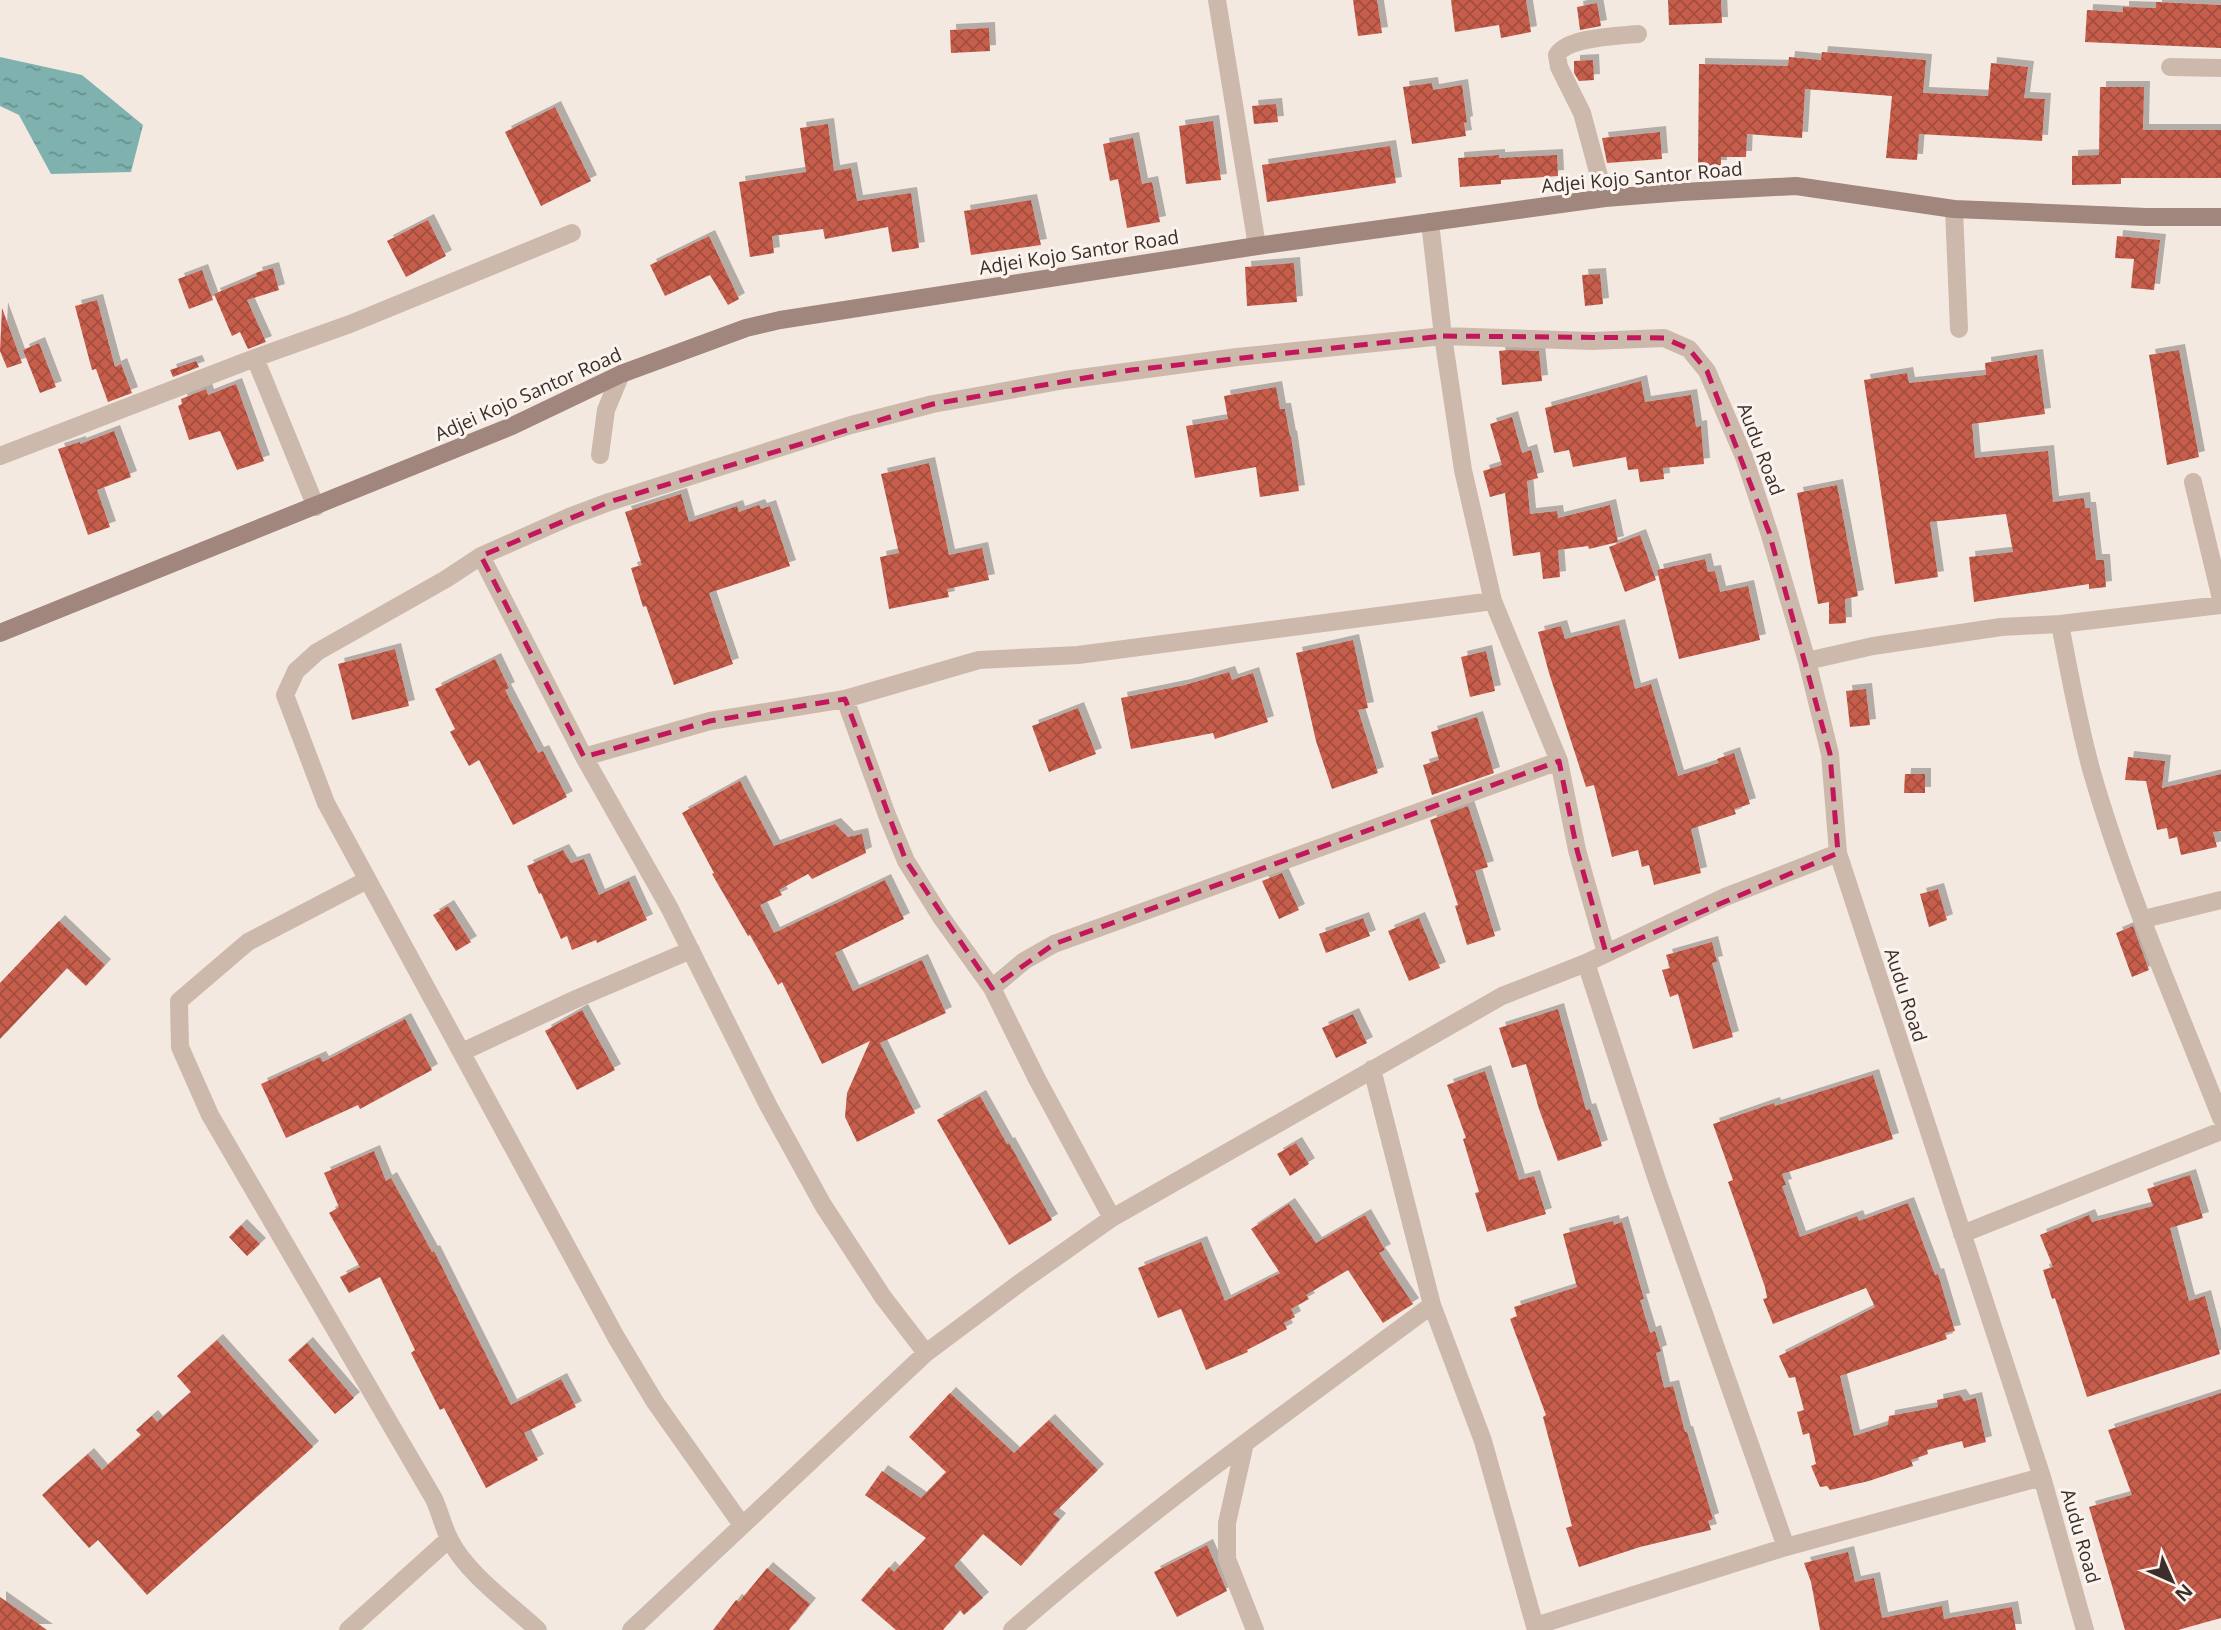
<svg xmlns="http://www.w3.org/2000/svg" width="2221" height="1630" font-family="'Open Sans',sans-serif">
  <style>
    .water { fill: url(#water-ripples) }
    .building { fill: url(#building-cross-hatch); filter: url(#shadow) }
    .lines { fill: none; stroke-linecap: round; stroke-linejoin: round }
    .street { stroke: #cdb8ac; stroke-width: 18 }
    .secondary { stroke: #a1867d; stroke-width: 18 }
    .marked { fill: none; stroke: #c2185b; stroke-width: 5; stroke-dasharray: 14 9; stroke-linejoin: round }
    .labels { text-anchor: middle; stroke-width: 6; stroke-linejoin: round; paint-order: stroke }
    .street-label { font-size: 19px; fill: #3b2e2b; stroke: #fbf4ee }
  </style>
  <defs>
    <pattern id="water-ripples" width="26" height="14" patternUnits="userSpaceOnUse" patternTransform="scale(1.75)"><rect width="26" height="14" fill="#7fb1ae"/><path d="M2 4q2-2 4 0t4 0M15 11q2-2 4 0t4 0" fill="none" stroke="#69908e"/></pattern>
    <pattern id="building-cross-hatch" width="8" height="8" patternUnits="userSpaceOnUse" patternTransform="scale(1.75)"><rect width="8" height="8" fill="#c75d4c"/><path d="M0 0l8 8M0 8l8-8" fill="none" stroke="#a34d3f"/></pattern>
    <filter id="shadow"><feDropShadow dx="6" dy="-6" stdDeviation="0" flood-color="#0004"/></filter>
  </defs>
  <rect width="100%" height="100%" fill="#f4e9e1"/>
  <path class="water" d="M0,57L82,75L143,125L131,172L51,174L19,115L0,106Z"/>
  <path class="building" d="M1353,0H1377L1382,33L1358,36Z
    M1451,0H1526L1531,32L1501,38L1499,25L1455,32Z
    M1668,0H1721L1722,23L1669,25Z
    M2156,2L2221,5V48L2085,42L2087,10L2123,12V7L2156,8Z
    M1597,3L1601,26L1580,30L1577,7Z
    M989,28L990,51L951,53L950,30Z
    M1822,52L1926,60L1923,93L1988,96L1991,63L2028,67L2024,98L2045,99L2042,141L1919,134L1917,160L1886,158L1892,96L1805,89L1802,138L1747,134L1746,157H1721V166H1698L1699,64L1788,66L1789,57L1821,60Z
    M1593,60L1594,80L1579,81L1574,73V61Z
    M1432,83L1433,90L1462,85L1467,122L1464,123L1466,136L1412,144L1403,87Z
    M2100,87H2144L2143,130H2221V178H2121V184L2072,185V156L2099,155Z
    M1276,104L1278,122L1254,124L1252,106Z
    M555,107L591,181L541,206L505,132Z
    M1213,121L1221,180L1186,184L1179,126Z
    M828,124L834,171L851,168L857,201L911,193L919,248L892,252L888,227L825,239L823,229L772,236L774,253L750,257L739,182L806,172L800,128Z
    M1660,132L1662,159L1607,163L1602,138Z
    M1133,138L1142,184L1152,182L1160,222L1127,228L1118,179L1110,181L1103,144Z
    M1390,146L1396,183L1267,202L1262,165Z
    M1499,155V158L1557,155L1558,176L1501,180V184L1460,187L1458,158Z
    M1031,200L1041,245L971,255L964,211Z
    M428,220L446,256L406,277L387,241Z
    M709,236L739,299L728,305L710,275L665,296L650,265Z
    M2117,236L2160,240L2154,290L2131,288L2134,259L2115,258Z
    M1294,263L1297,302L1247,306L1245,267Z
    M273,268L279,290L247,300L266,342L248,349L240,332L232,336L214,294L257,276L256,273Z
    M202,270L213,300L189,309L178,279Z
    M1600,274L1603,304L1585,306L1582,275Z
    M97,300L115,367L121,364L132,393L108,402L96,369L92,370L75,306Z
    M2,308L22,363L7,368L0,351Z
    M39,343L56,387L40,393L23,350Z
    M1508,350L1539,351L1542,381L1502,385L1499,351Z
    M2179,350L2199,457L2167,465L2149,355Z
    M2037,355L2045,414L1972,424L1975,458L2048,451L2053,502L2084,498L2085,508H2090L2096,560H2104L2106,587L2089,589V584L1974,602L1969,557L2013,552L2006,514L1930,522L1938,577L1895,584L1864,380L1907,373L1909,383L1986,375L1985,363Z
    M196,361L199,367L173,377L170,370Z
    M1641,381L1645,402L1691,395L1696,427L1701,426L1704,464L1663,468L1664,479L1640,482L1638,469L1628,470L1626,457L1573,467L1569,450L1554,453L1545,408Z
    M236,384L264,461L237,470L220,431L189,440L178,406L182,404L181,399L206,389L208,395Z
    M1276,387L1280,409H1285L1290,437L1291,436L1299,491L1260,497L1256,467L1195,478L1186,426L1228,419L1224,396Z
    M1512,417L1522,453L1531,450L1538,478L1527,481L1530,514L1557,511L1558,518L1610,505L1618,542L1589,549L1588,546L1558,550L1560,577L1543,579L1540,552L1513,556L1505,493L1490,497L1483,471L1502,465L1490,424Z
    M114,431L131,477L97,490L110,527L88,535L58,449L80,442V444Z
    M929,463L949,555L982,548L989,580L947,589L949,597L889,609L880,557L899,553L881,474Z
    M1837,485L1858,596L1845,599L1846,623L1829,624V602L1818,604L1797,493Z
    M681,494L689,522L737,506L739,512L759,505L761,509L770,506L790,566L709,593L733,664L674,685L646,606L643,607L631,568L642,565L625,512Z
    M1640,535L1656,580L1625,592L1609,547Z
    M1705,559L1708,572L1715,571L1720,592L1748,586L1760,640L1679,659L1657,570Z
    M1619,625L1635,689L1651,684L1678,776L1719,763L1717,759L1734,753L1750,804L1734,809L1736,814L1691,829L1701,873L1654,885L1649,865L1642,867L1638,850L1612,857L1594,785L1586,787L1549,673L1538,632L1561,626L1565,639Z
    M1353,640L1368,708L1358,710L1378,773L1332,789L1316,741L1296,653Z
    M395,649L409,706L352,720L338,664Z
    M1486,651L1495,691L1470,697L1461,657Z
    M495,659L509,688L505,690L538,753L543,751L567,797L513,825L479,760L469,766L450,732L455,729L435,689Z
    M1229,672L1232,680L1253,673L1268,722L1215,739L1213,733L1131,749L1121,698L1185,685Z
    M1866,689L1870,725L1850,727L1846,691Z
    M1078,708L1096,754L1049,772L1032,726Z
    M1477,717L1494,773L1432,795L1423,765L1439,760L1431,732Z
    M2128,757L2165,761L2162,788L2221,774V831L2213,832L2217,847L2181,855L2177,837L2169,839L2167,828L2157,830L2146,781L2125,780Z
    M1905,774H1925V793H1904Z
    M740,781L774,846L835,824L848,837L862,834L866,853L812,879L808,874L779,890L782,895L760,905L774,933L885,880L904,919L835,953L853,991L922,960L946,1013L880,1043L915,1113L857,1142L845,1117L847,1093L870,1041L822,1064L782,982L778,985L750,935L748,936L712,874L714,873L682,813Z
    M1468,806L1488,867L1475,871L1495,936L1467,945L1455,906L1458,905L1430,820Z
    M563,850L571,863L584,859L599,895L629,881L647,920L597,943L596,940L572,950L567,936L561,939L541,893L539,894L527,866Z
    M1282,873L1299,910L1279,919L1262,881Z
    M1938,889L1947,920L1929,927L1920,894Z
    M448,906L471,942L456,951L433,915Z
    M1363,918L1370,936L1326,953L1319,934Z
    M1419,918L1440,968L1409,981L1388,931Z
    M59,921L105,965L86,986L67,968L0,1039V983Z
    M2133,926L2149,970L2132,977L2116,933Z
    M1712,942L1717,962L1712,963L1733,1037L1693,1049L1678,994L1670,997L1662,970L1670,968L1666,955Z
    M1558,1009L1586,1110L1590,1109L1602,1146L1558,1161L1539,1109L1526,1064L1512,1068L1499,1028Z
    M582,1010L615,1070L577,1090L545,1031Z
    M1353,1014L1367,1043L1336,1058L1322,1028Z
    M405,1019L432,1070L360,1109L358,1105L286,1138L261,1084L320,1057L323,1062Z
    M1485,1071L1519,1180L1534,1176L1546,1214L1487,1232L1475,1193L1479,1192L1463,1139L1466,1138L1447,1085Z
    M1873,1075L1893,1139L1782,1174L1786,1185L1782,1186L1800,1237L1857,1216L1859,1221L1908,1203L1935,1275L1938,1274L1955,1331L1945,1333L1947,1339L1840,1376L1854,1436L1888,1425L1889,1416L1938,1407L1937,1400L1960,1395L1964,1401L1976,1398L1986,1442L1964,1448L1962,1441L1927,1450L1928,1454L1911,1460L1913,1466L1869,1481L1830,1490L1827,1486L1820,1487L1811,1466L1816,1464L1809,1433L1803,1435L1797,1412L1804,1410L1795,1377L1789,1378L1779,1356L1875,1307L1866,1288L1773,1324L1763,1299L1767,1298L1765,1287L1728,1182L1733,1180L1713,1124L1774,1103L1775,1106Z
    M980,1096L1007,1144L1009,1143L1052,1220L1009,1245L937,1120Z
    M1296,1143L1309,1164L1290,1176L1277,1154Z
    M374,1151L386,1181L391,1178L432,1252L434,1251L511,1405L561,1379L576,1407L524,1433L538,1460L486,1488L444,1408L440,1410L411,1353L415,1350L380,1277L349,1293L340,1277L360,1267L329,1213L339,1207L324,1173Z
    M2190,1175L2203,1218L2170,1228L2189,1301L2205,1296L2220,1354L2087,1397L2055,1298L2052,1299L2043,1270L2053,1267L2040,1235L2089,1215L2092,1222L2153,1206L2147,1189Z
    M1289,1204L1316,1243L1365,1215L1385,1250L1379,1253L1413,1304L1383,1323L1348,1270L1306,1295L1309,1299L1291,1309L1295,1317L1284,1323L1287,1329L1247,1350L1248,1352L1206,1370L1181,1309L1158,1318L1138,1268L1201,1242L1225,1301L1280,1273L1251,1229Z
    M1613,1221L1614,1225L1622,1222L1644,1299L1640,1300L1650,1333L1655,1331L1661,1351L1656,1353L1664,1388L1673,1386L1685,1432H1687L1713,1519L1708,1521L1711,1530L1640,1547L1579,1567L1566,1528L1572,1526L1543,1417L1546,1415L1510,1319L1517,1316L1514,1307L1577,1287L1563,1234Z
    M241,1225L260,1244L247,1256L229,1237Z
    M217,1340L313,1447L147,1595L98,1540L89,1548L42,1495L88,1454L102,1470L141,1435L136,1430L152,1416L157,1422L191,1392L177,1376Z
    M307,1343L354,1398L335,1414L288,1360Z
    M950,1393L1014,1453L1049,1420L1098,1470L1053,1514L1060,1519L1021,1566L983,1534L954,1566L983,1598L964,1615L960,1610L943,1630H896L861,1600L889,1567L894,1572L926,1538L865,1495L882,1471L921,1498L946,1472L909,1437Z
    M2221,1393V1618L2178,1630H2125L2089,1507L2132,1495L2108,1430Z
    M1207,1545L1227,1591L1177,1617L1154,1572Z
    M1848,1552L1855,1582L1874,1578L1882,1618L1942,1606L1944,1619L2012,1607L2016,1630H1820L1811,1582L1804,1563Z
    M767,1568L810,1604L789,1630H713L736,1600L739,1602Z
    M0,1597L47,1630H0Z"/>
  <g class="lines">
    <path class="street" d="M1217,0L1257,246
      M2170,67L2221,68
      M1605,198L1582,113L1559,67L1557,55C1567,37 1618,36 1638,34
      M1954,209L1959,329
      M1430,222L1443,336L1463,470L1493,601L1559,761L1577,850L1606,953
      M255,358L316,507
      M600,455L606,410L621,374
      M0,456L255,358L350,324L572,233
      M2193,482L2221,599
      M481,556L584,757L669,907L768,1105L823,1205L883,1297L926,1353
      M2060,624C2069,672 2078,721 2091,769C2125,888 2176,1003 2221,1118
      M1807,661L1873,646L2001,627L2060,624L2221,605
      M845,699L887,815L906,861L941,917L992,988L1037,1079L1112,1218
      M584,757L710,721L845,699L979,660L1078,655L1493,601
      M367,880L248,942L179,1001L180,1047L210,1115L434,1499C440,1512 443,1527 450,1540C467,1574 510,1604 538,1630
      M2144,919L2221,900
      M1586,963L1657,1180L1786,1547
      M992,988L1024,961L1054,944L1559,761
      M462,1052L576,999L691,950
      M1372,1069L1432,1305L1483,1441L1536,1630
      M1962,1234L2221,1131
      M1245,1443L1227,1523V1559L1255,1630
      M742,1525L655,1402L616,1337L326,803L285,695L296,671L317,652L446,579L481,556L569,517L609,502L851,425L933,404L1065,380L1237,357L1443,336L1592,341L1664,338L1689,349L1707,371L1744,457L1769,532L1807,661L1830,754L1838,853L2042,1477L2085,1630
      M1535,1626L1786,1547L2042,1477
      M348,1630L449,1539
      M631,1630L926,1353L1021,1282L1112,1218L1502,996L1586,963L1725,897L1838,853
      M1012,1630C1145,1513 1290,1410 1432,1305"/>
    <path class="secondary" d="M0,633L512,426L621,374L746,328L780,320L1257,246L1605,198L1682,192L1796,186L1954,209L2146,217H2221"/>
  </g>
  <path class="marked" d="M1443,336L1664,338L1689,349L1707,371L1769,532L1830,754L1838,853L1606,953L1577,850L1559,761L1054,944L992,988L906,861L845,699L710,721L584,757L481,556L609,502L933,404L1131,370Z"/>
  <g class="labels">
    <g class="street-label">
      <text transform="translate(1642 177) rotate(-5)" y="7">Adjei Kojo Santor Road</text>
      <text transform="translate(1079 252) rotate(-9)" y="7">Adjei Kojo Santor Road</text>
      <text transform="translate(528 394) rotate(-24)" y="7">Adjei Kojo Santor Road</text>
      <text transform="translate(1761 449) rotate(69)" y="7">Audu Road</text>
      <text transform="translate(1906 995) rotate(72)" y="7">Audu Road</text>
      <text transform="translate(2081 1536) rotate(74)" y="7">Audu Road</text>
    </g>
  </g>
  <g transform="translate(2172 1581) rotate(135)" stroke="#fbf4ee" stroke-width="5" paint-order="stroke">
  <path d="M0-5L12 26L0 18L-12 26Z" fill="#3b2e2b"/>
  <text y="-10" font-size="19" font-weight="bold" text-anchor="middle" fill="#3b2e2b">N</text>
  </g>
</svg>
